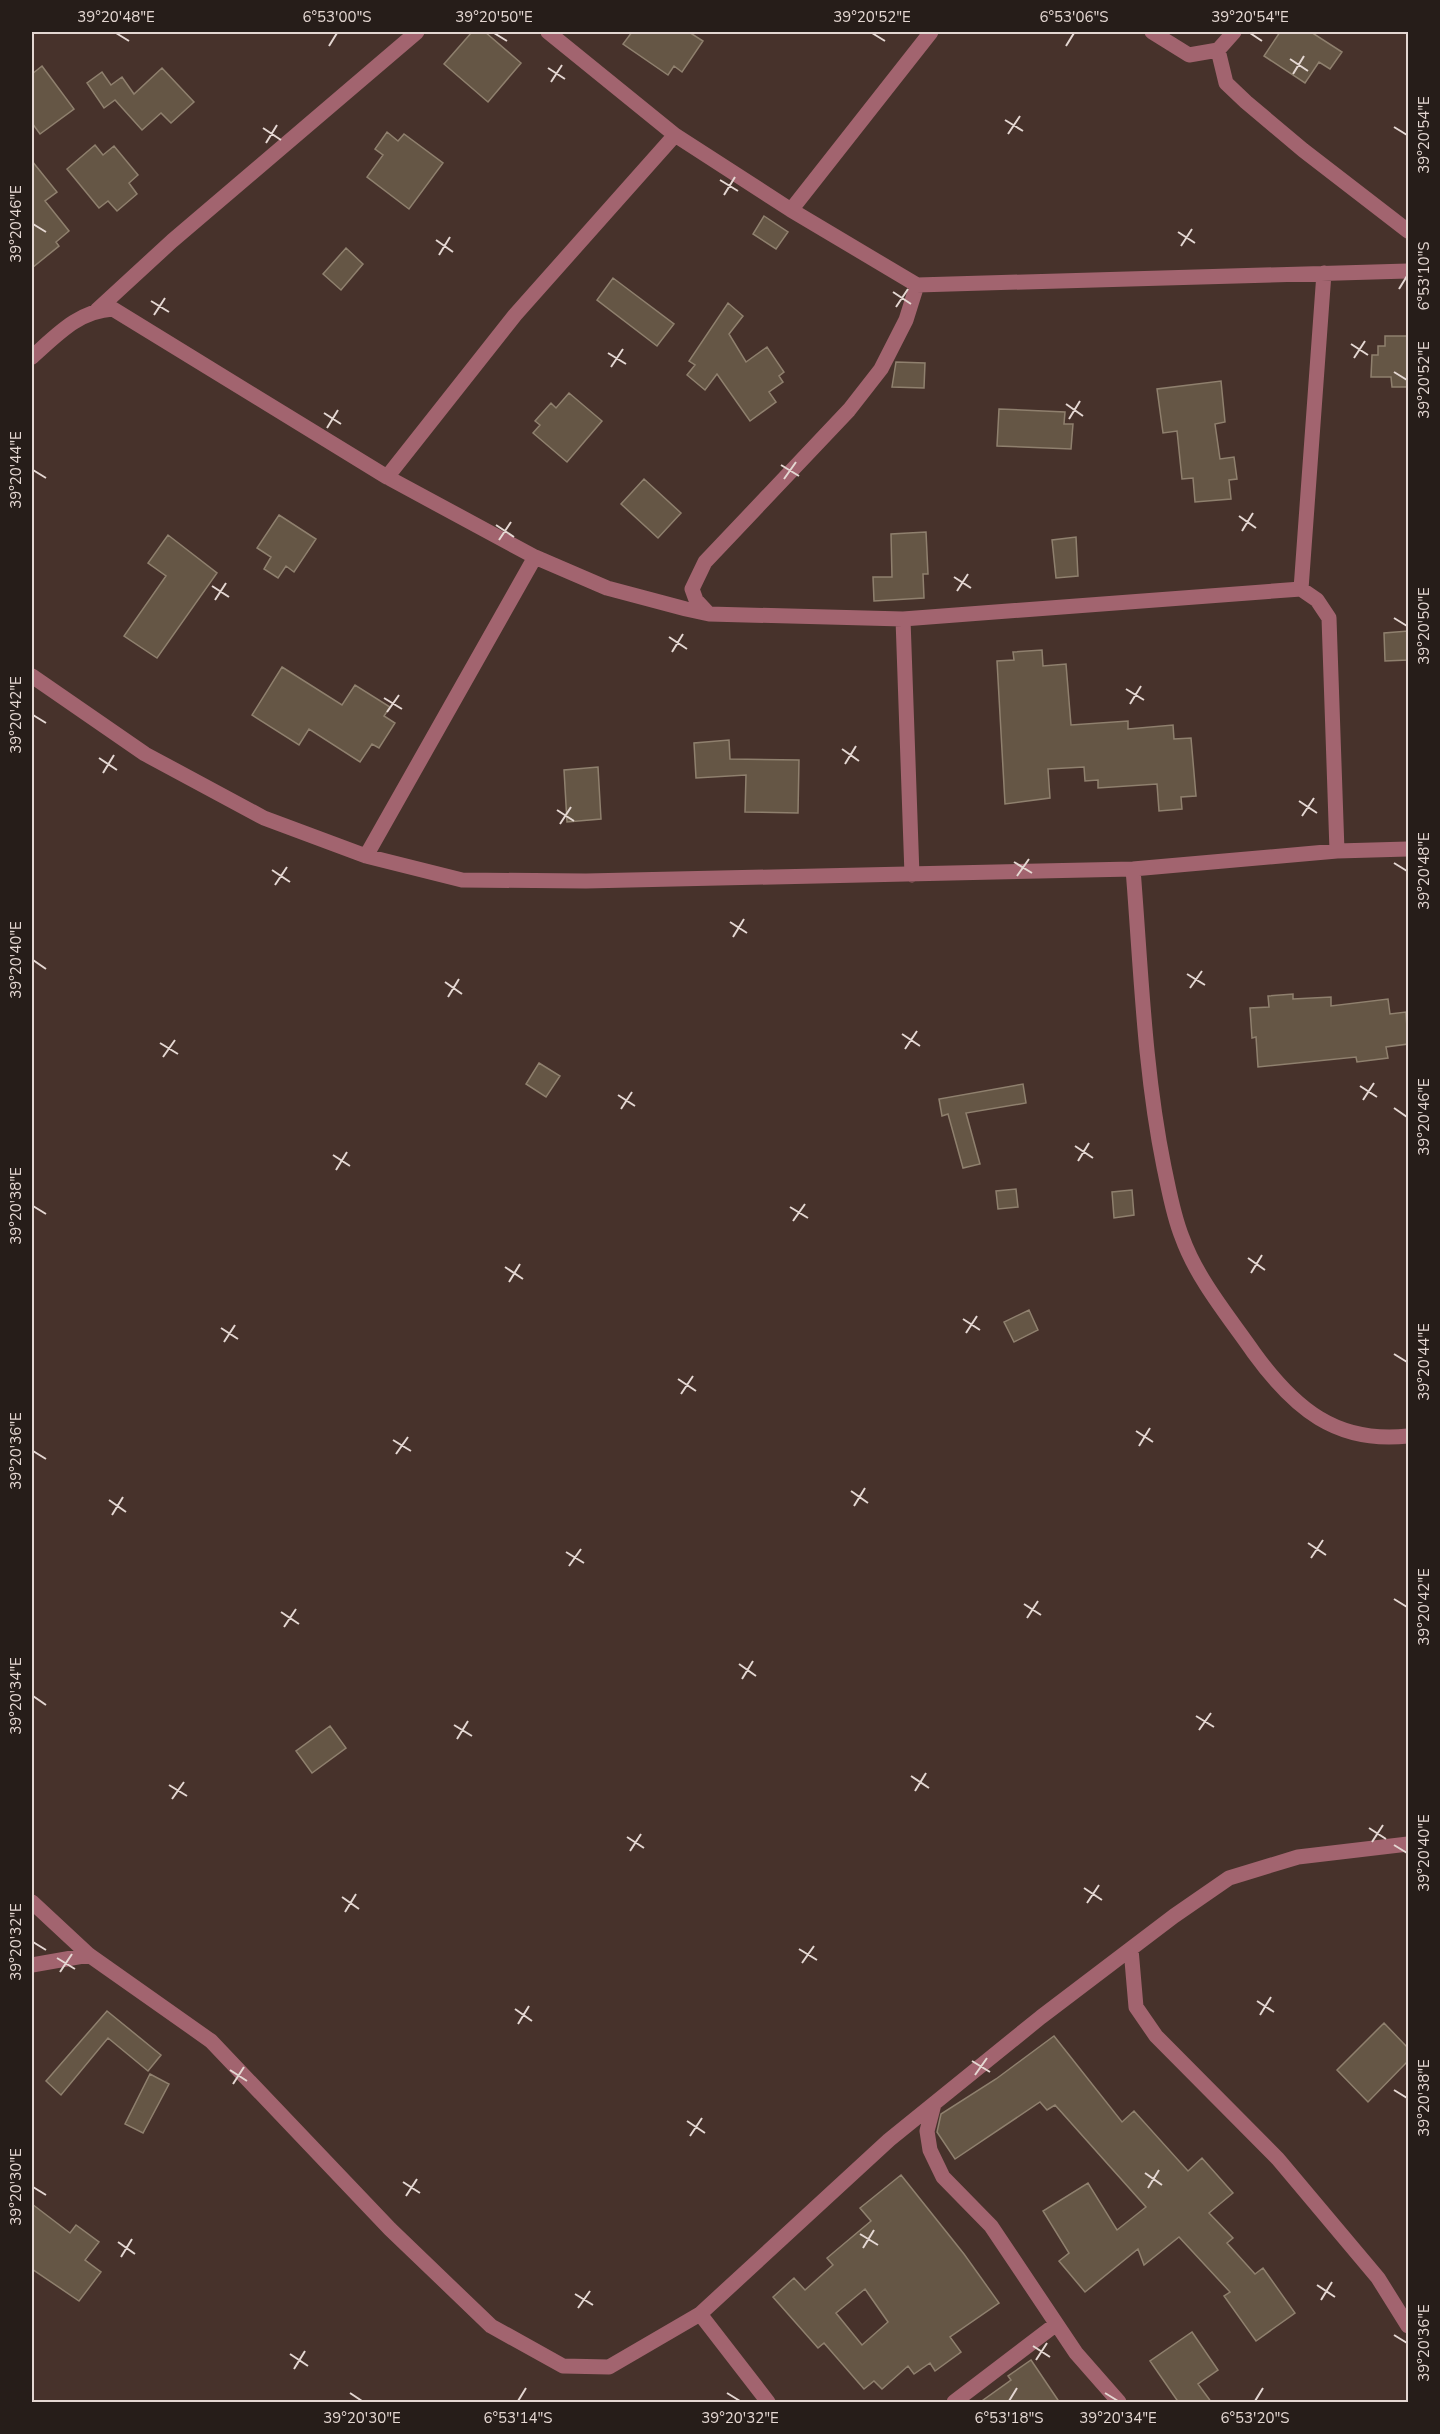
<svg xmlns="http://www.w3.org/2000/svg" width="1440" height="2434" font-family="'Nunito Sans',sans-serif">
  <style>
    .building { fill: #655645; stroke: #8f806e; stroke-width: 1.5; fill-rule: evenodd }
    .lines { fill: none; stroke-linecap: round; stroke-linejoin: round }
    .minor { stroke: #a2646f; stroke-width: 15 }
    .ticks { fill: none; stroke: #e4d7d2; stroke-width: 2 }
    .neatline { fill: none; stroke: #e4d7d2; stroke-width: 2 }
    .ticks-label { font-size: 15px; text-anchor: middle; fill: #e4d7d2 }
  </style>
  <rect width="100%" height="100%" fill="#47322b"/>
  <path class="building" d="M472,32H485L521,63L488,102L444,64Z
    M632,32H689L703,41L682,72L674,66L668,75L623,44Z
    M1280,32H1311L1342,52L1330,69L1319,62L1305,83L1264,56Z
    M42,66L74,109L40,134L32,123V74Z
    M162,68L194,102L171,123L161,113L142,130L115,100L104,108L87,83L102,72L111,85L122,77L134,94Z
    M387,132L398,141L404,134L443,163L409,209L367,177L383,155L375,149Z
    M95,145L103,155L114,146L138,175L129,183L137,194L117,211L108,201L99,208L67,169Z
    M32,161L57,192L45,201L69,231L56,242L59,246L32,268Z
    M764,216L788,232L776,249L753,234Z
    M346,248L363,264L341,290L323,274Z
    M613,278L674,324L657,346L597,300Z
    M728,303L743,316L729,334L746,362L767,347L784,372L779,376L783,382L769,392L776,402L750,421L717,374L705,390L687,375L695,365L689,361Z
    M1385,336H1408V387H1392L1391,377H1371L1372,355H1378V346H1385Z
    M896,362L925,363L924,388L892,387Z
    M1221,381L1225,422L1215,424L1220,459L1234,457L1237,479L1229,480L1231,499L1195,502L1193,478L1182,479L1177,431L1163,433L1157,389Z
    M569,393L602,421L567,462L533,433L540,425L535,421L551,403L556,408Z
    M999,409L1065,412L1064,424H1073L1071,449L997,446Z
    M644,479L681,513L658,538L621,504Z
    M279,515L316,539L294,572L286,566L278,578L264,569L271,557L257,548Z
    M926,532L928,574H923L924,598L874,601L873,577H892L891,534Z
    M168,535L217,573L157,658L124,636L166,576L148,563Z
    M1076,537L1078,576L1056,578L1052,540Z
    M1408,631V660L1385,661L1384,633Z
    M1042,650L1043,666L1066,664L1071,725L1128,721V729L1173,725L1174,739L1191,738L1196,796L1181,797L1182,809L1159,811L1157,784L1098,788V780L1085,781L1084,767L1048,769L1050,798L1005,804L997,661L1014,660L1013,652Z
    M282,667L342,705L355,685L390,707L384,716L395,723L379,748L372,744L360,762L309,729L299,745L252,715Z
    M729,740L730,759L799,760L798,813L745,812L746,775L696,778L694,743Z
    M598,767L601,819L567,822L564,770Z
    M1293,994V999L1331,997V1006L1388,999L1390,1014L1406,1012L1408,1044L1386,1047L1388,1058L1357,1062L1356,1057L1258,1067L1256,1037L1252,1038L1250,1008L1269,1007L1268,996Z
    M539,1063L560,1076L546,1097L526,1084Z
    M1023,1084L1026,1103L966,1113L980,1164L963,1168L948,1114L942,1116L939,1099Z
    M1016,1189L1018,1207L998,1209L996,1191Z
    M1132,1190L1134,1215L1114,1218L1112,1192Z
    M1029,1310L1038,1330L1014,1342L1004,1322Z
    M330,1726L346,1748L312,1773L296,1751Z
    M107,2011L161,2055L148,2071L108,2038L61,2095L46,2081Z
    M1384,2023L1408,2048V2061L1368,2102L1337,2070Z
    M1054,2036L1122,2122L1134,2111L1188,2171L1202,2158L1233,2193L1209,2213L1233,2238L1227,2243L1255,2274L1263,2268L1295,2313L1256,2341L1224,2296L1230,2292L1179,2237L1144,2265L1138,2249L1085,2292L1059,2261L1069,2253L1043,2211L1088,2183L1117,2230L1146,2207L1055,2105L1047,2110L1040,2102L955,2159L937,2132L941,2114L996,2079Z
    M150,2074L169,2084L143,2133L125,2124Z
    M901,2175L964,2254L999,2303L950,2337L961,2352L935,2371L930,2363L914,2374L908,2366L882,2389L874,2381L864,2389L824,2343L818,2348L773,2297L794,2278L805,2290L833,2265L827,2258L871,2221L860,2208ZM865,2289L888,2322L862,2345L836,2313Z
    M32,2204L70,2233L76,2225L99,2242L85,2260L101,2272L79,2301L32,2269Z
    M1192,2332L1218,2370L1198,2384L1212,2403H1179L1150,2361Z
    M1031,2360L1060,2403H979L1011,2380L1008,2376Z"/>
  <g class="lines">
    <path class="minor" d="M548,32L675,135L791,210L917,285L1408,271
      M1152,32L1189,55L1218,50L1234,32
      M1218,50L1226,83L1246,102L1303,150L1408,231
      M791,210L931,32
      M97,310L172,241L417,32
      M32,357C57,335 78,311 113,309L387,477L535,557L607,588L686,609L709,614L903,619L1301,589L1317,600L1329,618L1337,851
      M387,477L515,315L675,135
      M1301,589L1324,273
      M709,614L696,600L692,589L705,562L849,410L881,369L906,320L917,285
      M903,619L912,875
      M32,676L145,754L264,818L366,856L462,880L586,881L1133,869L1337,851L1408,849
      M366,856L535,557
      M1133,869C1141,968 1144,1069 1164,1167C1169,1190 1173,1215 1182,1237C1197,1279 1229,1317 1254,1353C1294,1408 1336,1444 1408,1436
      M32,1902L89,1955L211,2041L390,2229L491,2326L563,2366L609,2367L700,2314L889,2140L1041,2017L1174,1916L1229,1878L1298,1857L1408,1844
      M1131,1949L1136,2007L1156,2036L1278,2159L1378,2278L1408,2326
      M32,1965L89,1955
      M934,2104L927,2131L930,2150L943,2177L991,2226L1076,2353L1119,2402
      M700,2314L768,2402
      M954,2402L1055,2325"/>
  </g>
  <path class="ticks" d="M116,33L129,41M494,33L507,41M872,33L885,41M1250,33L1262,41M329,46L337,33M1066,46L1074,33M1290,59L1308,71M548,68L565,79M1293,74L1304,56M551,82L562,65M1005,120L1023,131M1394,127L1407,135M263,128L281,140M1008,134L1020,116M266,143L277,125M720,180L738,191M724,195L735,177M33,224L46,232M1178,232L1195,243M436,240L453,252M1181,246L1192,229M439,255L450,237M1399,289L1407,276M893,292L911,304M151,301L169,312M896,307L908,289M154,315L165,298M1351,344L1368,355M608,353L626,364M1354,358L1365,341M611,367L623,349M1394,372L1407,380M1066,404L1083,416M324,413L341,424M1069,419L1080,401M327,428L338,410M781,465L799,476M33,470L46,478M784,479L796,462M1239,516L1256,528M496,525L514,537M1242,531L1253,513M499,540L511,522M954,577L971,588M212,586L229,597M957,591L968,574M215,600L226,583M1394,618L1407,626M669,637L687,649M672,652L683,634M1126,689L1144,700M384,698L402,709M1130,704L1141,686M387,712L399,695M33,715L46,723M842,749L859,761M99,758L117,770M845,764L856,746M103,773L114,755M1299,801L1317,813M557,810L574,821M1302,816L1314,798M560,824L571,807M1014,862L1032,873M1394,863L1407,871M272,870L290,882M1017,876L1029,859M275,885L287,867M730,922L747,933M733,937L744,919M33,960L46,969M1187,974L1205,985M445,982L462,994M1190,988L1202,971M448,997L459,979M902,1034L920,1046M160,1043L178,1054M905,1049L917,1031M163,1057L175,1040M1360,1086L1377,1097M618,1095L635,1106M1363,1100L1374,1083M1394,1108L1407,1117M621,1109L632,1092M1075,1146L1093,1158M333,1155L350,1166M1078,1161L1089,1143M336,1170L347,1152M33,1206L46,1214M790,1207L808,1218M793,1221L805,1204M1248,1258L1265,1270M505,1267L523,1279M1251,1273L1262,1255M509,1282L520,1264M963,1319L980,1330M221,1328L238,1339M966,1333L977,1316M224,1342L235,1325M1394,1354L1407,1362M678,1379L696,1391M681,1394L693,1376M1136,1431L1153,1442M393,1440L411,1451M1139,1446L1150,1428M33,1451L46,1459M396,1454L408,1437M851,1491L868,1503M109,1500L126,1512M854,1506L865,1488M112,1515L123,1497M1308,1543L1326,1555M566,1552L584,1563M1311,1558L1323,1540M569,1566L581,1549M1394,1599L1407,1607M1024,1604L1041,1615M281,1612L299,1624M1027,1618L1038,1601M284,1627L296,1609M739,1664L756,1676M742,1679L753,1661M33,1696L46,1705M1196,1716L1214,1727M454,1725L472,1736M1199,1730L1211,1713M457,1739L468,1721M911,1776L929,1788M169,1785L187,1796M915,1791L926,1773M172,1799L184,1782M1369,1828L1386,1839M627,1837L644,1848M1372,1842L1383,1825M1394,1845L1407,1853M630,1851L641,1834M1084,1888L1102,1900M342,1897L359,1909M1087,1903L1099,1885M345,1912L356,1894M33,1942L46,1950M799,1949L817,1960M57,1958L75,1969M802,1963L814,1946M60,1972L72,1954M1257,2001L1274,2012M515,2009L532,2021M1260,2015L1271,1997M518,2024L529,2006M972,2061L990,2072M230,2070L247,2081M975,2075L987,2058M233,2084L244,2067M1394,2090L1407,2098M687,2121L705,2133M690,2136L702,2118M1145,2173L1162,2185M403,2182L420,2193M33,2187L46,2195M1148,2188L1159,2170M406,2196L417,2179M860,2234L878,2245M118,2242L135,2254M863,2248L874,2230M121,2257L132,2239M1317,2285L1335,2297M575,2294L593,2305M1321,2300L1332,2282M578,2308L590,2291M1394,2335L1407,2343M1033,2346L1050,2357M290,2354L308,2366M1036,2360L1047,2343M294,2369L305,2351M350,2393L362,2401M727,2393L740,2401M1105,2393L1118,2401M518,2401L526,2388M1009,2401L1017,2388M1255,2401L1263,2388"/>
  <rect width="1440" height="2434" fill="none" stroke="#261d19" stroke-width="66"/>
  <rect x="33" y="33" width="1374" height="2368" class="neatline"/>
  <g class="ticks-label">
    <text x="116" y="22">39°20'48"E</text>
    <text x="337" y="22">6°53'00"S</text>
    <text x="494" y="22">39°20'50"E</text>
    <text x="872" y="22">39°20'52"E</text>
    <text x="1074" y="22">6°53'06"S</text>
    <text x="1250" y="22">39°20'54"E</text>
    <text transform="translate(1424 135) rotate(-90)" y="5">39°20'54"E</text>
    <text transform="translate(16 224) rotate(-90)" y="5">39°20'46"E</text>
    <text transform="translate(1424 276) rotate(-90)" y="5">6°53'10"S</text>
    <text transform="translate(1424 380) rotate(-90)" y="5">39°20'52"E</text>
    <text transform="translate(16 470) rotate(-90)" y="5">39°20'44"E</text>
    <text transform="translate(1424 626) rotate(-90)" y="5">39°20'50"E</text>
    <text transform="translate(16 715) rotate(-90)" y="5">39°20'42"E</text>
    <text transform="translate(1424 871) rotate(-90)" y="5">39°20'48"E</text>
    <text transform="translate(16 960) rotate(-90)" y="5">39°20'40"E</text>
    <text transform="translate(1424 1117) rotate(-90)" y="5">39°20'46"E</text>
    <text transform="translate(16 1206) rotate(-90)" y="5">39°20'38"E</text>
    <text transform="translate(1424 1362) rotate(-90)" y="5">39°20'44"E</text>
    <text transform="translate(16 1451) rotate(-90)" y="5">39°20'36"E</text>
    <text transform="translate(1424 1607) rotate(-90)" y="5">39°20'42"E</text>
    <text transform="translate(16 1696) rotate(-90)" y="5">39°20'34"E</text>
    <text transform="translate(1424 1853) rotate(-90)" y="5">39°20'40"E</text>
    <text transform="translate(16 1942) rotate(-90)" y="5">39°20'32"E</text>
    <text transform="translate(1424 2098) rotate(-90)" y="5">39°20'38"E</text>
    <text transform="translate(16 2187) rotate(-90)" y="5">39°20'30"E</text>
    <text transform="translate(1424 2343) rotate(-90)" y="5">39°20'36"E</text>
    <text x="362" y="2423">39°20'30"E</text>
    <text x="518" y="2423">6°53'14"S</text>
    <text x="740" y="2423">39°20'32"E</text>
    <text x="1009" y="2423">6°53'18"S</text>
    <text x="1118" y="2423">39°20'34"E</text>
    <text x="1255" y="2423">6°53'20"S</text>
  </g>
</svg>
